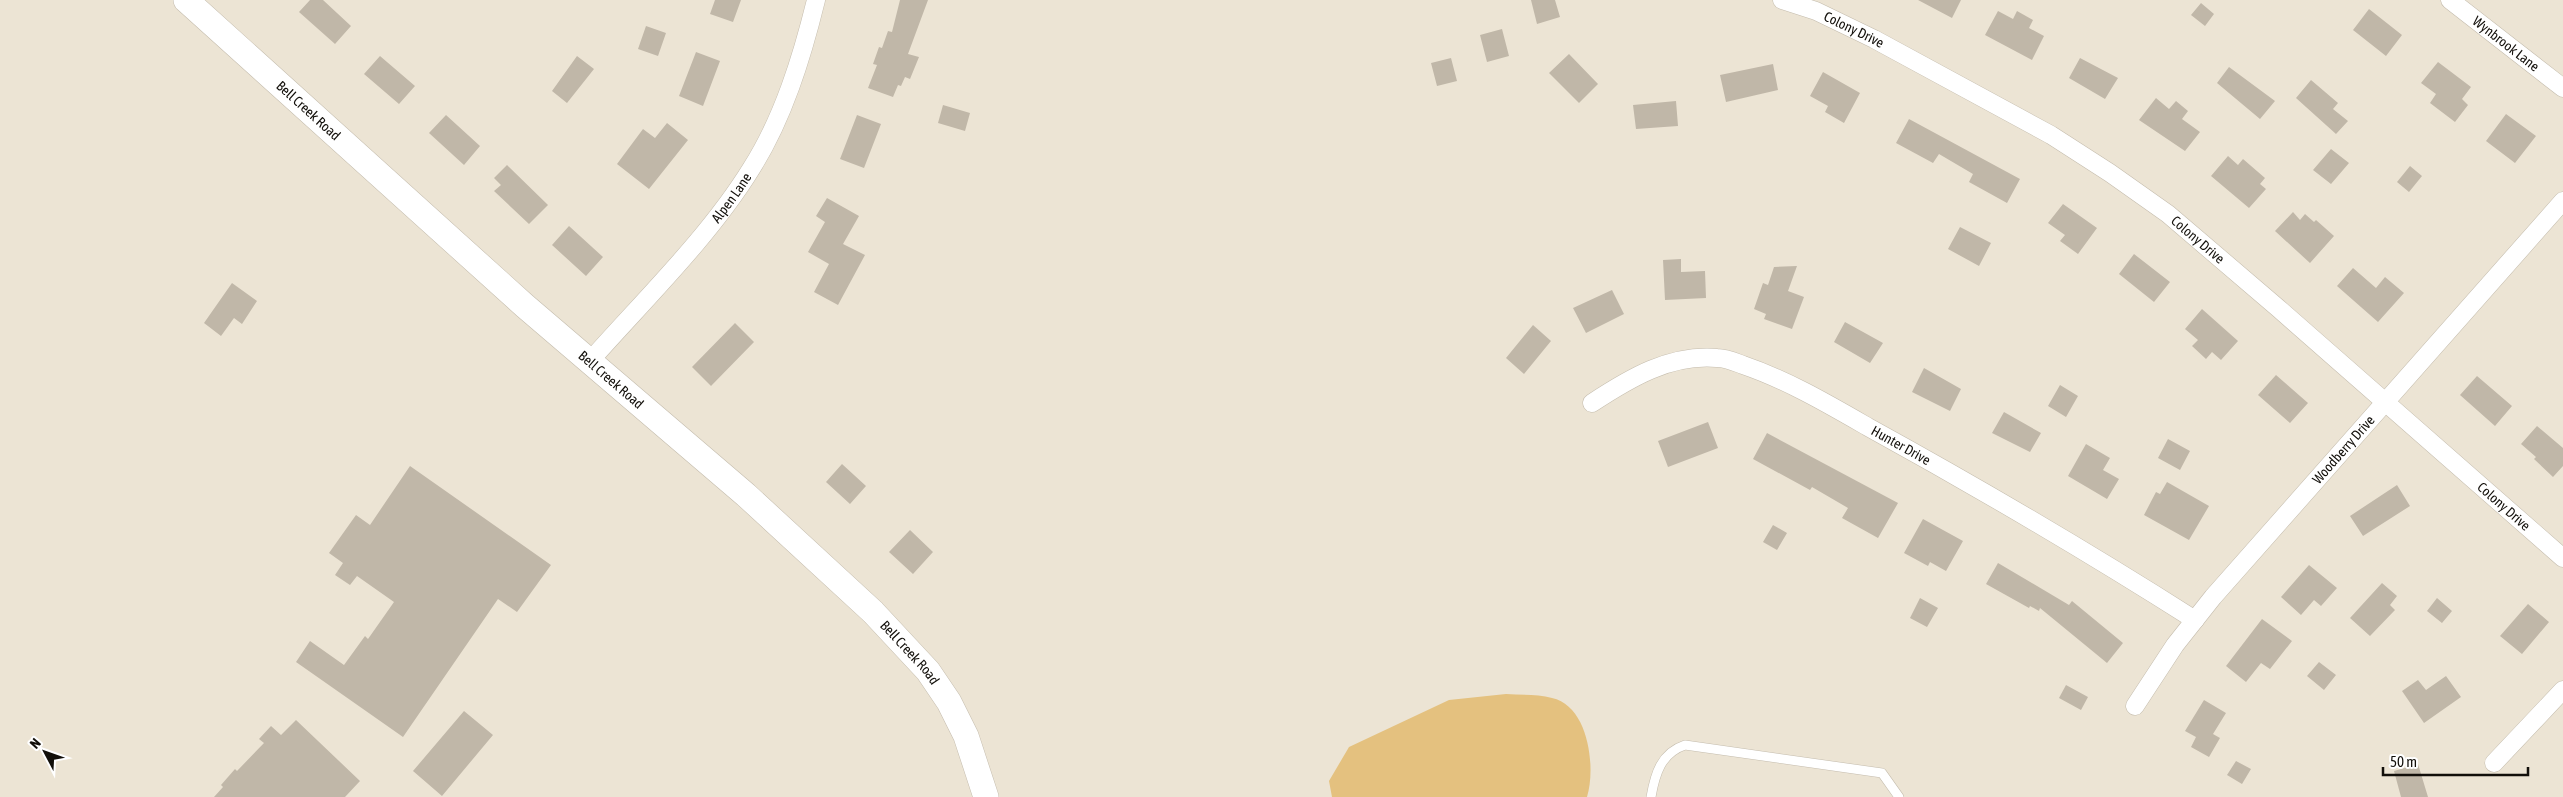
<svg xmlns="http://www.w3.org/2000/svg" width="2563" height="797" font-family="'Asap Condensed',sans-serif">
  <style>
    .water { fill: #e4c17f }
    .building { fill: #c0b7a8 }
    .lines { fill: none; stroke-linecap: round; stroke-linejoin: round }
    .lane-casing { stroke: #c4bcad; stroke-width: 10 }
    .street-casing { stroke: #c4bcad; stroke-width: 19 }
    .secondary-casing { stroke: #c4bcad; stroke-width: 26 }
    .lane { stroke: #fff; stroke-width: 9 }
    .street { stroke: #fff; stroke-width: 18 }
    .secondary { stroke: #fff; stroke-width: 25 }
    .labels { text-anchor: middle; stroke-width: 4; stroke-linejoin: round; paint-order: stroke }
    .street-label { font-size: 14px; fill: #120f0a; stroke: #fff }
  </style>
  <rect width="100%" height="100%" fill="#ece4d4"/>
  <path class="water" d="M1506,694C1521,695 1538,694 1552,698C1589,706 1596,768 1587,797H1332L1329,781L1349,747L1449,700Z"/>
  <path class="building" d="M310,0H323L351,26L335,44L299,12Z
    M715,0H741L733,22L710,14Z
    M900,0H928L908,54L919,57L910,79L905,77L901,86L898,85L893,97L868,88L877,65L873,64L879,47L882,48L888,31L892,32Z
    M1531,0H1555L1560,17L1537,24Z
    M1918,0H1961L1952,18Z
    M2201,3L2214,14L2205,26L2191,15Z
    M2369,9L2402,35L2386,56L2353,30Z
    M1998,11L2013,19L2017,11L2033,20L2029,28L2044,36L2032,60L1985,35Z
    M646,26L666,33L658,56L638,49Z
    M1502,29L1509,56L1487,62L1480,35Z
    M696,52L720,61L703,106L679,96Z
    M1569,54L1598,84L1579,103L1549,73Z
    M380,56L415,86L399,104L364,74Z
    M577,56L594,69L567,103L552,91Z
    M1451,58L1457,81L1437,86L1431,63Z
    M2080,58L2118,78L2105,99L2069,78Z
    M2438,62L2471,87L2462,99L2468,105L2455,122L2430,103L2436,94L2421,83Z
    M1773,64L1778,90L1726,102L1720,75Z
    M2229,67L2275,101L2260,119L2217,83Z
    M1823,72L1860,93L1844,123L1825,112L1828,106L1810,96Z
    M2311,80L2338,103L2333,109L2348,121L2336,134L2296,98Z
    M2156,98L2169,109L2176,101L2188,111L2182,119L2200,132L2185,151L2139,120Z
    M1676,101L1678,126L1636,129L1633,105Z
    M943,105L970,113L965,131L938,123Z
    M2506,114L2536,136L2515,163L2486,141Z
    M446,115L480,146L464,165L429,133Z
    M857,115L881,124L864,168L840,159Z
    M1909,119L2020,179L2007,203L1969,182L1973,174L1939,154L1933,163L1896,143Z
    M667,123L688,140L649,189L617,164L643,129L655,138Z
    M2331,149L2349,163L2331,184L2313,170Z
    M2228,156L2238,165L2243,159L2265,178L2260,184L2266,189L2249,208L2211,176Z
    M507,165L548,205L529,224L494,191L501,185L494,178Z
    M2410,166L2422,176L2409,192L2397,182Z
    M827,198L859,216L843,244L865,255L838,305L814,292L829,264L808,252L825,222L816,216Z
    M2063,204L2097,228L2078,254L2060,241L2065,235L2048,223Z
    M2293,212L2300,220L2305,214L2314,222L2316,220L2334,236L2310,263L2275,231Z
    M569,226L603,257L586,276L552,245Z
    M1960,227L1991,243L1979,266L1948,249Z
    M2134,254L2170,282L2154,302L2119,274Z
    M1681,259V272L1705,271L1706,298L1665,300L1663,260Z
    M1797,266L1788,291L1804,297L1792,329L1764,319L1766,314L1754,309L1763,283L1768,285L1774,267Z
    M2353,268L2376,288L2385,277L2404,293L2378,322L2337,286Z
    M232,283L257,301L242,324L234,318L221,336L204,323Z
    M1612,290L1624,314L1586,333L1573,308Z
    M2202,309L2238,341L2221,360L2212,352L2206,359L2192,346L2198,340L2185,329Z
    M1845,322L1883,343L1870,363L1834,342Z
    M735,323L754,342L711,386L692,367Z
    M1533,325L1551,341L1524,374L1506,358Z
    M1924,368L1961,389L1950,411L1912,392Z
    M2276,375L2308,403L2290,423L2258,395Z
    M2477,376L2512,406L2495,426L2460,395Z
    M2060,385L2078,396L2066,417L2048,406Z
    M2004,412L2041,433L2030,452L1992,433Z
    M1708,422L1718,448L1668,467L1658,441Z
    M2537,426L2563,448V466L2553,477L2534,459L2536,457L2521,444Z
    M1767,433L1898,503L1878,538L1842,518L1848,508L1812,487L1810,490L1753,459Z
    M2168,439L2190,451L2180,470L2158,458Z
    M2086,444L2110,458L2103,470L2119,479L2107,499L2068,476Z
    M842,464L866,486L850,504L826,482Z
    M410,466L551,565L517,612L498,599L403,737L296,662L310,641L344,665L365,636L368,639L394,602L357,576L350,585L335,575L343,563L329,553L356,515L370,525Z
    M2167,482L2209,506L2189,540L2144,515L2156,492L2160,494Z
    M2397,485L2410,506L2363,536L2350,516Z
    M1923,519L1963,541L1946,571L1930,562L1928,566L1904,553Z
    M1773,525L1787,533L1777,550L1763,542Z
    M910,530L933,552L913,574L889,552Z
    M1998,563L2069,605L2072,601L2123,643L2107,663L2040,608L2039,611L2030,606L2029,608L1986,584Z
    M2309,565L2337,588L2321,606L2314,600L2301,615L2281,597Z
    M2382,583L2397,596L2390,605L2395,610L2370,636L2350,618Z
    M1920,598L1938,608L1927,627L1910,618Z
    M2437,598L2452,611L2442,623L2427,611Z
    M2528,604L2549,622L2522,654L2500,636Z
    M2262,619L2292,641L2270,669L2261,663L2246,682L2226,666Z
    M2319,662L2336,675L2324,690L2307,676Z
    M2446,676L2461,697L2424,723L2402,691L2418,680L2426,690Z
    M2066,685L2088,697L2081,710L2059,698Z
    M2204,700L2226,713L2213,734L2220,738L2209,757L2191,747L2196,737L2185,731Z
    M464,711L493,735L442,796L413,771Z
    M296,720L360,781L345,797H214L223,787L221,785L235,769L237,771L264,743L259,739L271,726L281,735Z
    M2236,761L2251,769L2242,784L2227,775Z
    M2418,764L2428,797H2401L2394,771Z"/>
  <g class="lines">
    <g class="lane-casing">
      <path id="lane" d="M1651,797C1655,774 1661,753 1685,745L1882,773L1899,797"/>
    </g>
    <g class="street-casing">
      <g id="street">
        <path id="s1" d="M1782,0L1816,11L1874,39L2051,135L2110,173L2168,214L2278,308L2563,558"/>
        <path id="s2" d="M2450,0L2563,88"/>
        <path id="s3" d="M590,361C643,301 709,237 751,169C783,119 802,57 816,0"/>
        <path id="s4" d="M1592,403C1630,378 1670,354 1717,358C1726,358 1735,362 1743,365C1787,380 1828,404 1868,427C1979,488 2088,552 2195,620"/>
        <path id="s5" d="M2135,706L2175,645L2213,597L2563,201"/>
        <path d="M2494,763L2563,690"/>
      </g>
    </g>
    <g class="secondary-casing">
      <g id="secondary">
        <path id="s6" d="M186,0L525,306L746,495L873,612L928,671L949,702L966,736L986,797"/>
      </g>
    </g>
    <use href="#lane" class="lane"/>
    <use href="#street" class="street"/>
    <use href="#secondary" class="secondary"/>
  </g>
  <g class="labels">
    <g class="street-label">
      <text dy="5" stroke="none"><textPath href="#s1" startOffset="78">Colony Drive</textPath></text>
      <text dy="5" stroke="none"><textPath href="#s2" startOffset="71">Wynbrook Lane</textPath></text>
      <text dy="5" stroke="none"><textPath href="#s6" startOffset="165">Bell Creek Road</textPath></text>
      <text dy="5" stroke="none"><textPath href="#s3" startOffset="216">Alpen Lane</textPath></text>
      <text dy="5" stroke="none"><textPath href="#s1" startOffset="482">Colony Drive</textPath></text>
      <text dy="5" stroke="none"><textPath href="#s6" startOffset="570">Bell Creek Road</textPath></text>
      <text dy="5" stroke="none"><textPath href="#s4" startOffset="340">Hunter Drive</textPath></text>
      <text dy="5" stroke="none"><textPath href="#s5" startOffset="331">Woodberry Drive</textPath></text>
      <text dy="5" stroke="none"><textPath href="#s1" startOffset="888">Colony Drive</textPath></text>
      <text dy="5" stroke="none"><textPath href="#s6" startOffset="975">Bell Creek Road</textPath></text>
    </g>
  </g>
  <g transform="translate(45 752) rotate(311)" stroke="#ffffff" stroke-width="4" paint-order="stroke">
  <path d="M0-4L9 19L0 12L-9 19Z" fill="#120f0a"/>
  <text y="-8" font-size="14" font-weight="bold" text-anchor="middle" fill="#120f0a">N</text>
  </g>
  <path d="M2383 767v8h145v-8" fill="none" stroke="#120f0a" stroke-width="2.5"/>
  <text x="2390" y="767" font-size="15" fill="#120f0a" stroke="#ffffff" stroke-width="4" paint-order="stroke">50 m</text>
</svg>
